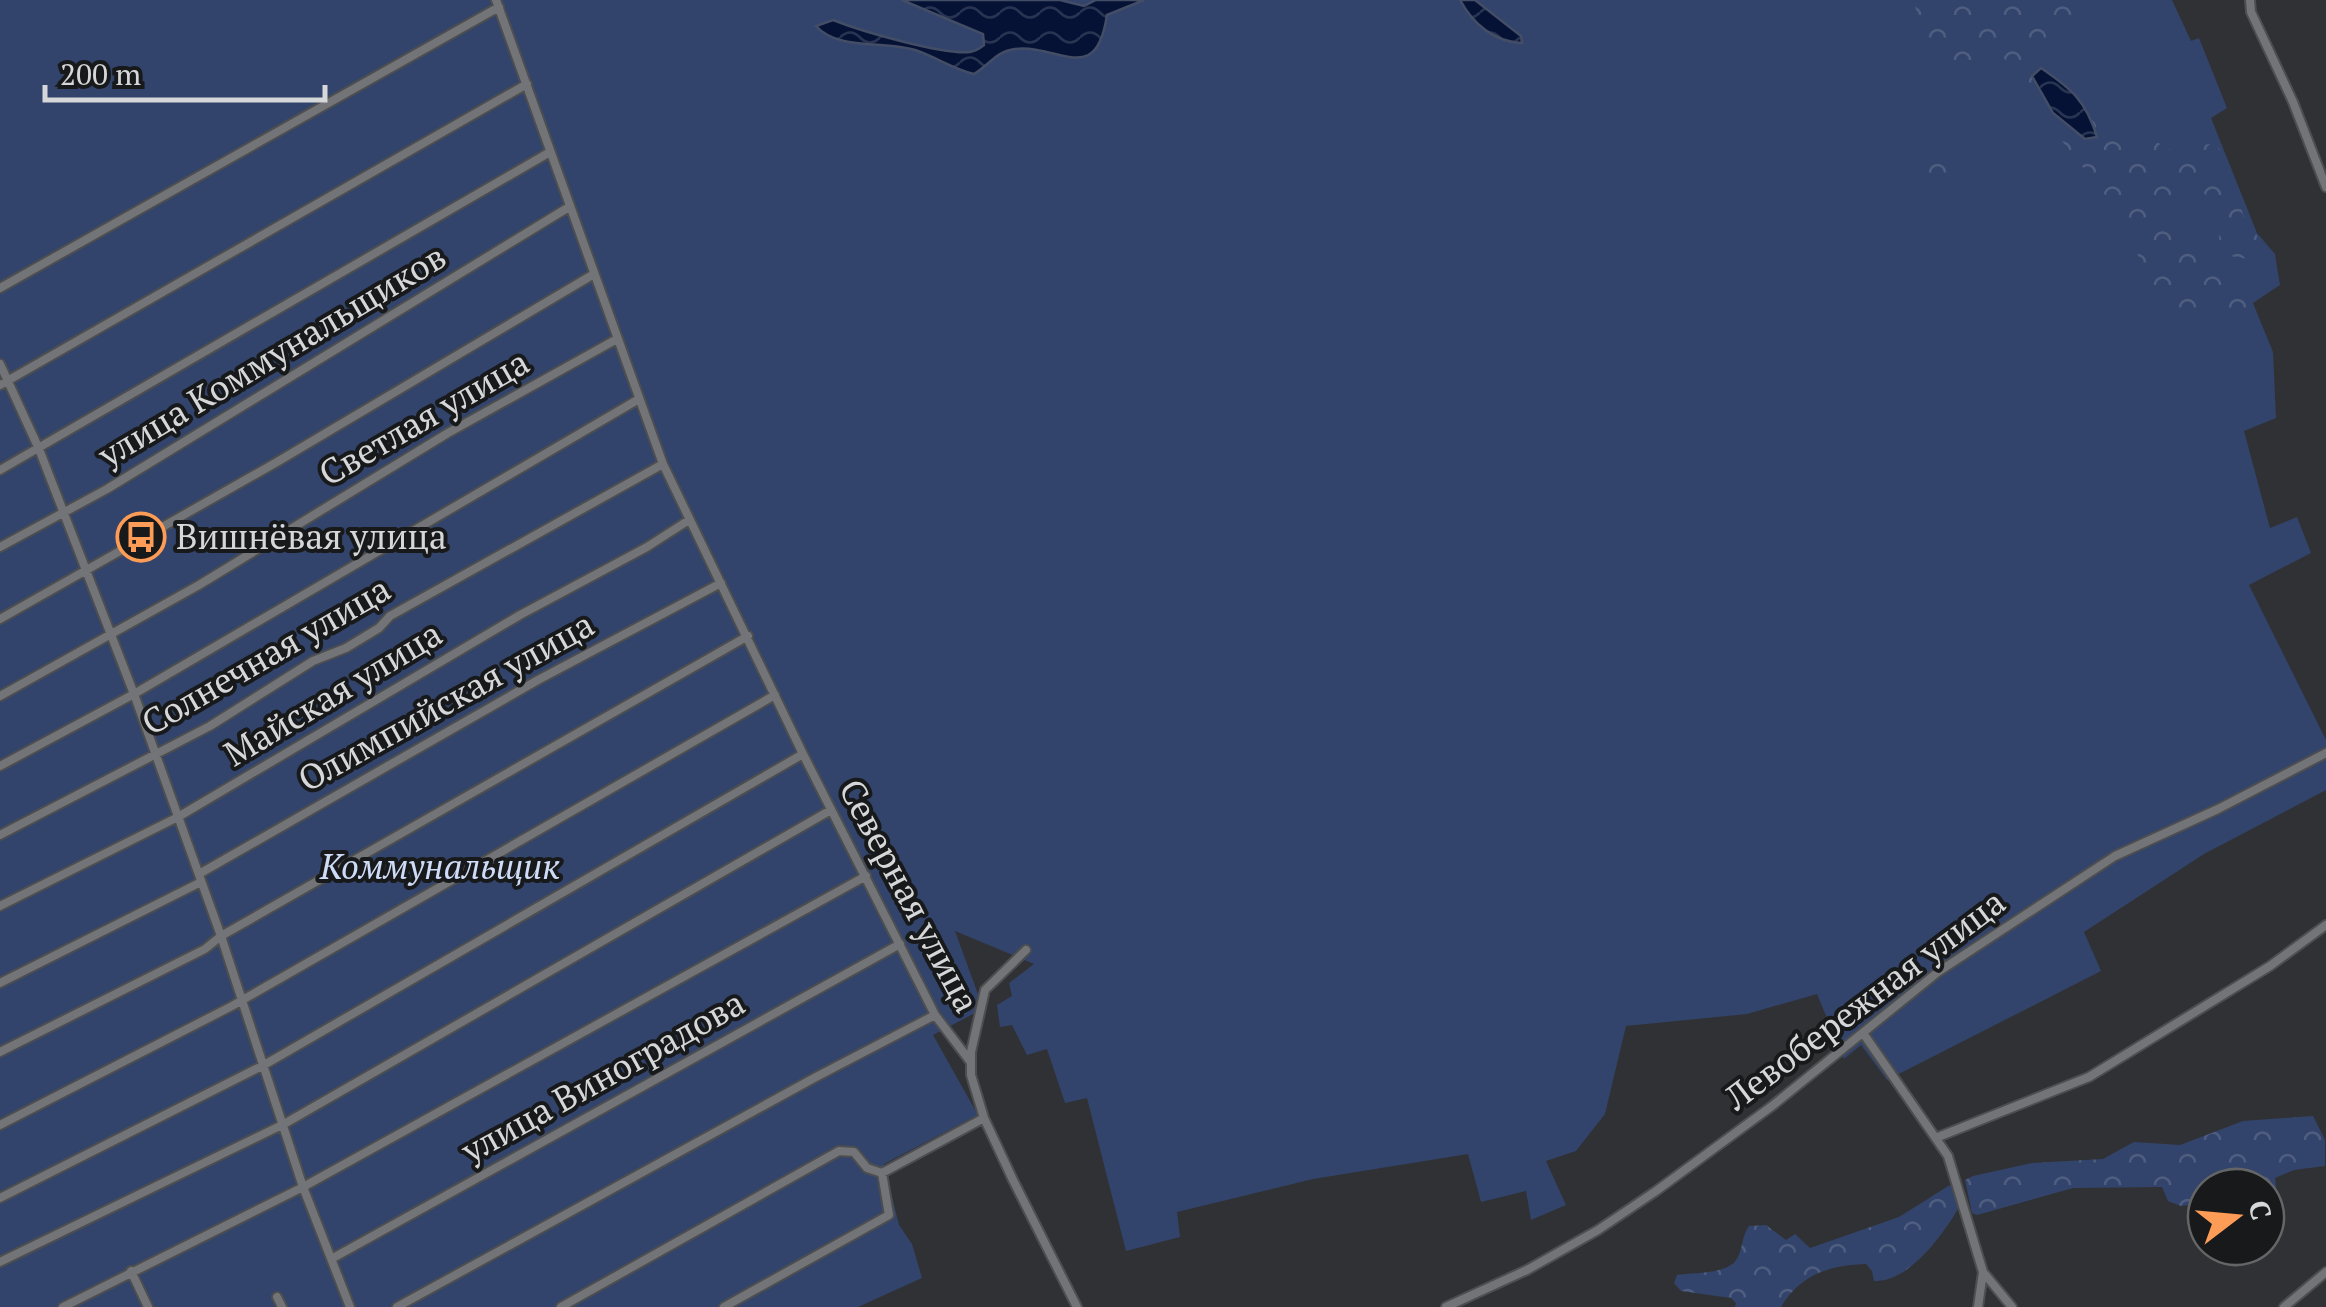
<svg xmlns="http://www.w3.org/2000/svg" width="2326" height="1307" font-family="'PT Serif',serif">
  <style>
    .green { fill: #32446b }
    .forest { fill: url(#forest-crowns) }
    .water { fill: url(#water-waves); stroke: #444d66; stroke-width: 2.5 }
    .lines { fill: none; stroke-linecap: round; stroke-linejoin: round }
    .minor-casing { stroke: #4d4e50; stroke-width: 12 }
    .minor { stroke: #737477; stroke-width: 8 }
    .labels { text-anchor: middle; stroke-width: 8; stroke-linejoin: round; paint-order: stroke }
    .street-label { font-size: 35px; fill: #d6d7d9; stroke: #18191a }
    .poi-label { font-size: 35px; fill: #d6d7d9; stroke: #18191a; text-anchor: start }
    .park-label { font-size: 35px; font-style: italic; fill: #cedcf8; stroke: #18191a }
  </style>
  <defs>
    <pattern id="forest-crowns" width="20" height="18" patternUnits="userSpaceOnUse" patternTransform="scale(2.5)"><rect width="20" height="18" fill="#32446b"/><path d="M2 6a3 3 0 1 1 6 0M12 15a3 3 0 1 1 6 0" fill="none" stroke="#4f5e80"/></pattern>
    <pattern id="water-waves" width="16" height="10" patternUnits="userSpaceOnUse" patternTransform="scale(2.5)"><rect width="16" height="10" fill="#051235"/><path d="M0 5q4-4 8 0t8 0" fill="none" stroke="#293452"/></pattern>
  </defs>
  <rect width="100%" height="100%" fill="#303134"/>
  <path class="green" d="M0,0H2172L2191,41L2199,38L2227,108L2211,118L2257,233L2275,254L2280,285L2253,303L2273,352L2276,418L2244,431L2270,528L2297,517L2311,553L2249,585L2326,740V790L2204,854L2084,932L2101,971L1887,1080L1861,1045L1844,1059L1817,994L1747,1014L1626,1026L1605,1114L1576,1151L1546,1161L1566,1205L1531,1220L1526,1191L1481,1202L1468,1154L1313,1179L1177,1212L1180,1237L1126,1251L1087,1098L1065,1103L1047,1049L1027,1055L1012,1025L1000,1027L997,1005L1012,996L1009,983L1034,964L955,931L979,997L975,1013L933,1035L978,1115L884,1164L899,1225L912,1244L922,1278L858,1307H0Z"/>
  <path class="forest" d="M1914,0H2077L2079,10L2069,24L2032,46L2031,51L2066,71L2102,112L2112,129L2130,137H2149L2170,150L2209,144L2218,147L2224,156L2244,217L2275,261L2262,270L2249,259L2223,255C2217,246 2220,242 2219,232C2217,208 2207,190 2186,179L2174,184C2151,235 2267,275 2252,331L2247,335L2235,331L2217,303L2187,311L2144,290C2133,264 2142,255 2134,231L2022,91L1997,45L1985,37L1968,78C1932,74 1919,30 1914,0Z
    M1929,150L1959,161L1961,171L1954,181L1937,190L1924,187L1920,172L1922,155Z
    M2313,1116L2325,1140V1166L2294,1170L2275,1178L2279,1207L2266,1216V1187H2233L2221,1179L2213,1183L2215,1187H2206V1203L2181,1206L2168,1201L2162,1187L2073,1188L1977,1215L1972,1213L1965,1180L1973,1176L2032,1163L2103,1159L2134,1142L2180,1145L2243,1121Z
    M1950,1185L1959,1207C1944,1234 1908,1283 1874,1281L1872,1271L1866,1264C1829,1265 1800,1275 1781,1307H1735L1736,1303L1731,1298L1681,1291L1674,1283L1677,1275C1694,1272 1730,1275 1738,1257C1743,1246 1742,1236 1749,1226L1766,1225L1786,1240L1795,1234L1810,1248L1899,1217Z"/>
  <path class="water" d="M902,0H1060L1084,6L1096,0H1144L1107,15C1096,88 1060,44 1015,49C997,51 989,65 974,74C953,69 936,57 915,50C885,40 838,51 816,26L833,20C861,31 942,55 970,52C976,51 979,49 984,45L983,34Z
    M1460,0H1475L1521,36L1522,43C1494,42 1473,24 1460,0Z
    M2041,68C2072,89 2086,101 2097,137L2085,139L2053,113L2032,76Z"/>
  <g class="lines">
    <g class="minor-casing">
      <path id="minor" d="M496,0L663,464L803,754L922,989L935,1015L970,1061
        M2250,0L2251,12L2293,102L2326,187
        M0,288L499,7
        M0,364L39,449L134,694L221,936L303,1187L350,1307
        M0,385L527,84
        M0,470L550,152
        M0,547L107,489L569,207
        M0,619L277,462L594,274
        M0,696L199,585L448,433L617,339
        M0,766L134,694L639,399
        M0,835L210,726L313,661L346,648L379,628L390,616L663,464
        M199,874L538,680L721,583
        M0,906L178,817L520,615L647,547L689,520
        M1026,950L985,990L971,1052V1075L984,1118L1013,1180L1077,1307
        M0,983L201,882
        M1863,1033L1948,1156L1983,1272L2012,1307
        M0,1052L205,949L221,936L748,636
        M0,1125L232,1006L775,695
        M1938,1137L2089,1077L2270,966L2326,925
        M0,1198L264,1065L803,754
        M333,1258L900,944
        M0,1262L284,1124L831,810
        M131,1271L148,1307
        M277,1297L282,1307
        M63,1307L303,1187L866,876
        M397,1307L816,1077L935,1015
        M561,1307L839,1151L854,1152L867,1168L882,1173L984,1118
        M724,1307L889,1215L882,1173
        M1446,1307L1527,1270L1598,1230L1656,1191L1772,1106L1938,972L2115,856L2218,809L2326,753
        M1978,1307L1983,1272
        M2284,1307L2326,1272"/>
    </g>
    <use href="#minor" class="minor"/>
  </g>
  <defs>
    <g id="bus-ring" transform="scale(2.5)"><circle r="9.5" fill="#18191a" stroke="#fd9c56" stroke-width="1.5"/><path d="M-5-6H5V4H4V6H2V4H-2V6H-4V4H-5ZM-3.5-4V0h7V-4ZM-3.5 1.2v1.5H-2V1.2ZM2 1.2v1.5H3.5V1.2Z" fill="#fd9c56"/></g>
  </defs>
  <g fill-rule="evenodd">
    <use href="#bus-ring" x="141" y="537"/>
  </g>
  <g class="labels">
    <g class="street-label">
      <text transform="translate(272 356) rotate(-31)" y="12">улица Коммунальщиков</text>
      <text transform="translate(424 418) rotate(-30)" y="12">Светлая улица</text>
      <text transform="translate(266 656) rotate(-30)" y="12">Солнечная улица</text>
      <text transform="translate(333 694) rotate(-31)" y="12">Майская улица</text>
      <text transform="translate(446 702) rotate(-29)" y="12">Олимпийская улица</text>
      <text transform="translate(909 896) rotate(62)" y="12">Северная улица</text>
      <text transform="translate(1865 1000) rotate(-37)" y="12">Левобережная улица</text>
      <text transform="translate(603 1077) rotate(-29)" y="12">улица Виноградова</text>
    </g>
    <g class="poi-label">
      <text x="176" y="549">Вишнёвая улица</text>
    </g>
    <g class="park-label">
      <text x="440" y="879">Коммунальщик</text>
    </g>
  </g>
  <g transform="translate(2236 1217) rotate(74)"><circle r="48" fill="#18191a" stroke="#646566" stroke-width="2.5"/>
  <path d="M0-8L18 38L0 25L-18 38Z" fill="#fd9c56"/>
  <text y="-15" font-size="28" font-weight="bold" text-anchor="middle" fill="#d6d7d9">С</text>
  </g>
  <path d="M45 85v15h280v-15" fill="none" stroke="#d6d7d9" stroke-width="5"/>
  <text x="60" y="85" font-size="30" fill="#d6d7d9" stroke="#18191a" stroke-width="8" paint-order="stroke">200 m</text>
</svg>
